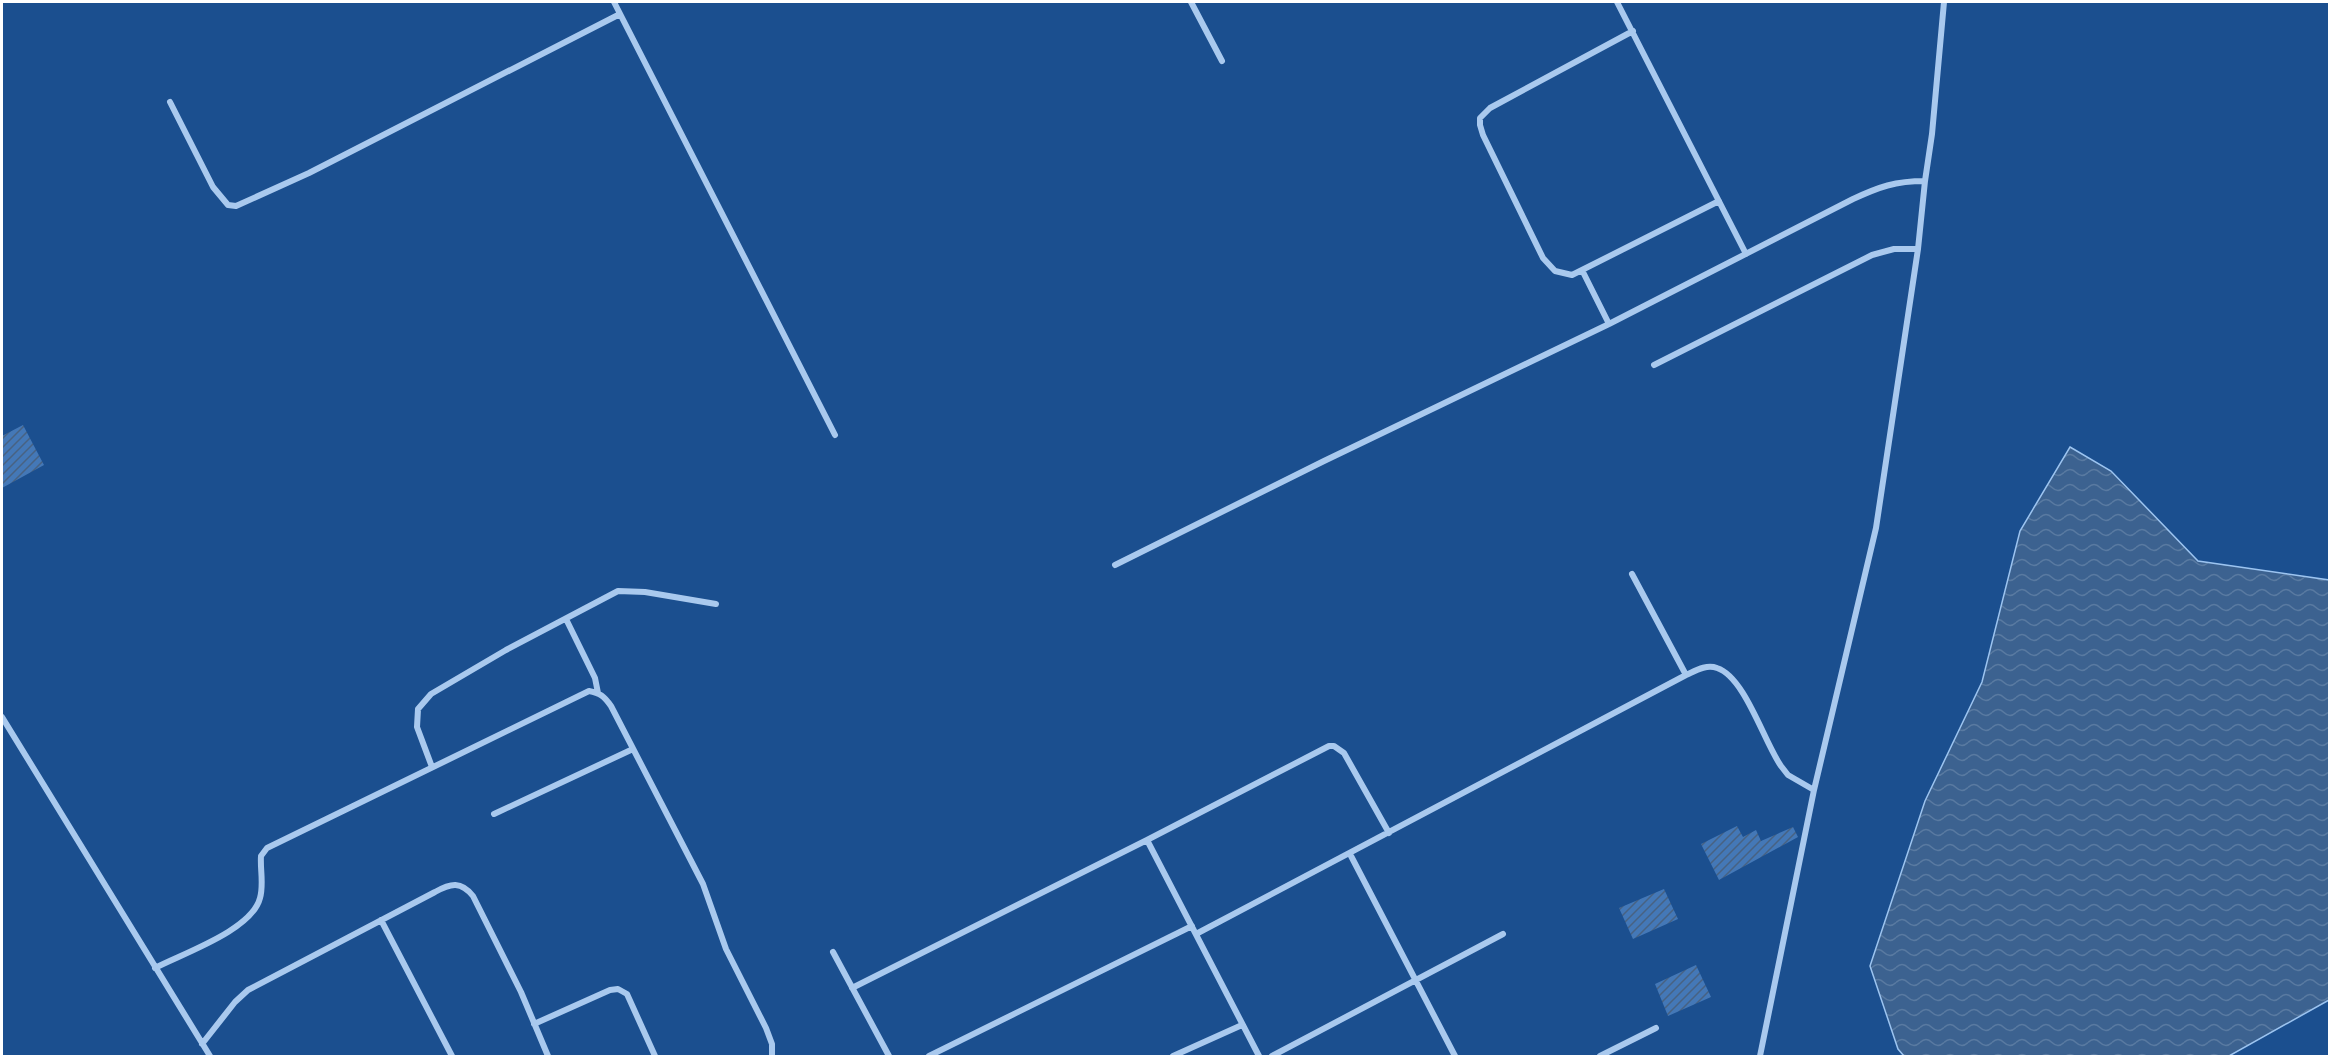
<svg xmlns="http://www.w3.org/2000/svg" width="2331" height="1058" font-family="Signika,sans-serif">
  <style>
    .water { fill: url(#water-waves); stroke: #9cc4f0; stroke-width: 1.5 }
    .building { fill: url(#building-hatch) }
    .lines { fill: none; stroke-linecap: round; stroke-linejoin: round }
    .street { stroke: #a9c9ee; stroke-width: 6 }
  </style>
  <defs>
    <pattern id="water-waves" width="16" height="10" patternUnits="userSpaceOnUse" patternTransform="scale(1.5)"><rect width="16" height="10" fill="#3c6290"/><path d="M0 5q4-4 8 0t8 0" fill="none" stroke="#597aa1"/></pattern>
    <pattern id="building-hatch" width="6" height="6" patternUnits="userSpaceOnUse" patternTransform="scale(1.5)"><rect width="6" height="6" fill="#4478b7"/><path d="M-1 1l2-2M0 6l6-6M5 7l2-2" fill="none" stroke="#486282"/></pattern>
  </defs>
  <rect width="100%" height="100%" fill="#1b4f8f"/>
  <path class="water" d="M2070,447L2111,471L2198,561L2329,580V1000L2229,1056H1904L1898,1049L1870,966L1925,801L1982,682L2020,531Z"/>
  <path class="building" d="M23,425L44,465L2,488V436Z
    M1737,826L1743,837L1756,830L1761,841L1793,827L1798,837L1719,880L1701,844Z
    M1664,889L1678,919L1633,939L1619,908Z
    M1696,965L1711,997L1668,1016L1655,984Z"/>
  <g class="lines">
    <path class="street" d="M614,2L835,435
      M1191,2L1222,61
      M1617,2L1746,254
      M1633,31L1490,108L1480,118V125L1483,135L1543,258L1555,271L1572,275L1719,201
      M170,102L213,187L228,205L236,206L309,173L620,14
      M1583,272L1609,324
      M1654,365L1872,255L1894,249H1918
      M1115,565L1324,461L1609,324L1853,199C1879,187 1895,181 1925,181
      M1632,574L1686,675
      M566,619L595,678L598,693
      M2,717L210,1056
      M432,767L417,727L418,709L431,694L506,650L618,591L645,592L716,604
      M494,814L633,749
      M1147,840L1259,1056
      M1350,854L1455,1056
      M381,920L452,1056
      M1196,934L1686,675C1695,671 1706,664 1717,668C1745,677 1764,742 1781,766L1788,775L1814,790
      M833,952L889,1056
      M155,968C184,953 252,930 260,898C264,884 260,870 261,856L267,848L589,691C600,693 604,696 611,706L703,884L726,949L766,1028L772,1044V1056
      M852,988L1147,840L1329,746H1334L1344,753L1389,833
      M534,1024L610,990L618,989L627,994L655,1056
      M202,1044L235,1002L248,990L435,892C451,883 461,881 473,896L521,992L548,1056
      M929,1056L1192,926
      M1173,1056L1242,1025
      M1272,1056L1503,934
      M1600,1056L1656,1028
      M1760,1056L1814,790L1876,528L1918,249L1925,181L1932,134L1944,2"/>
  </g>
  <rect width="2331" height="1058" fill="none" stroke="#ffffff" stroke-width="6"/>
</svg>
